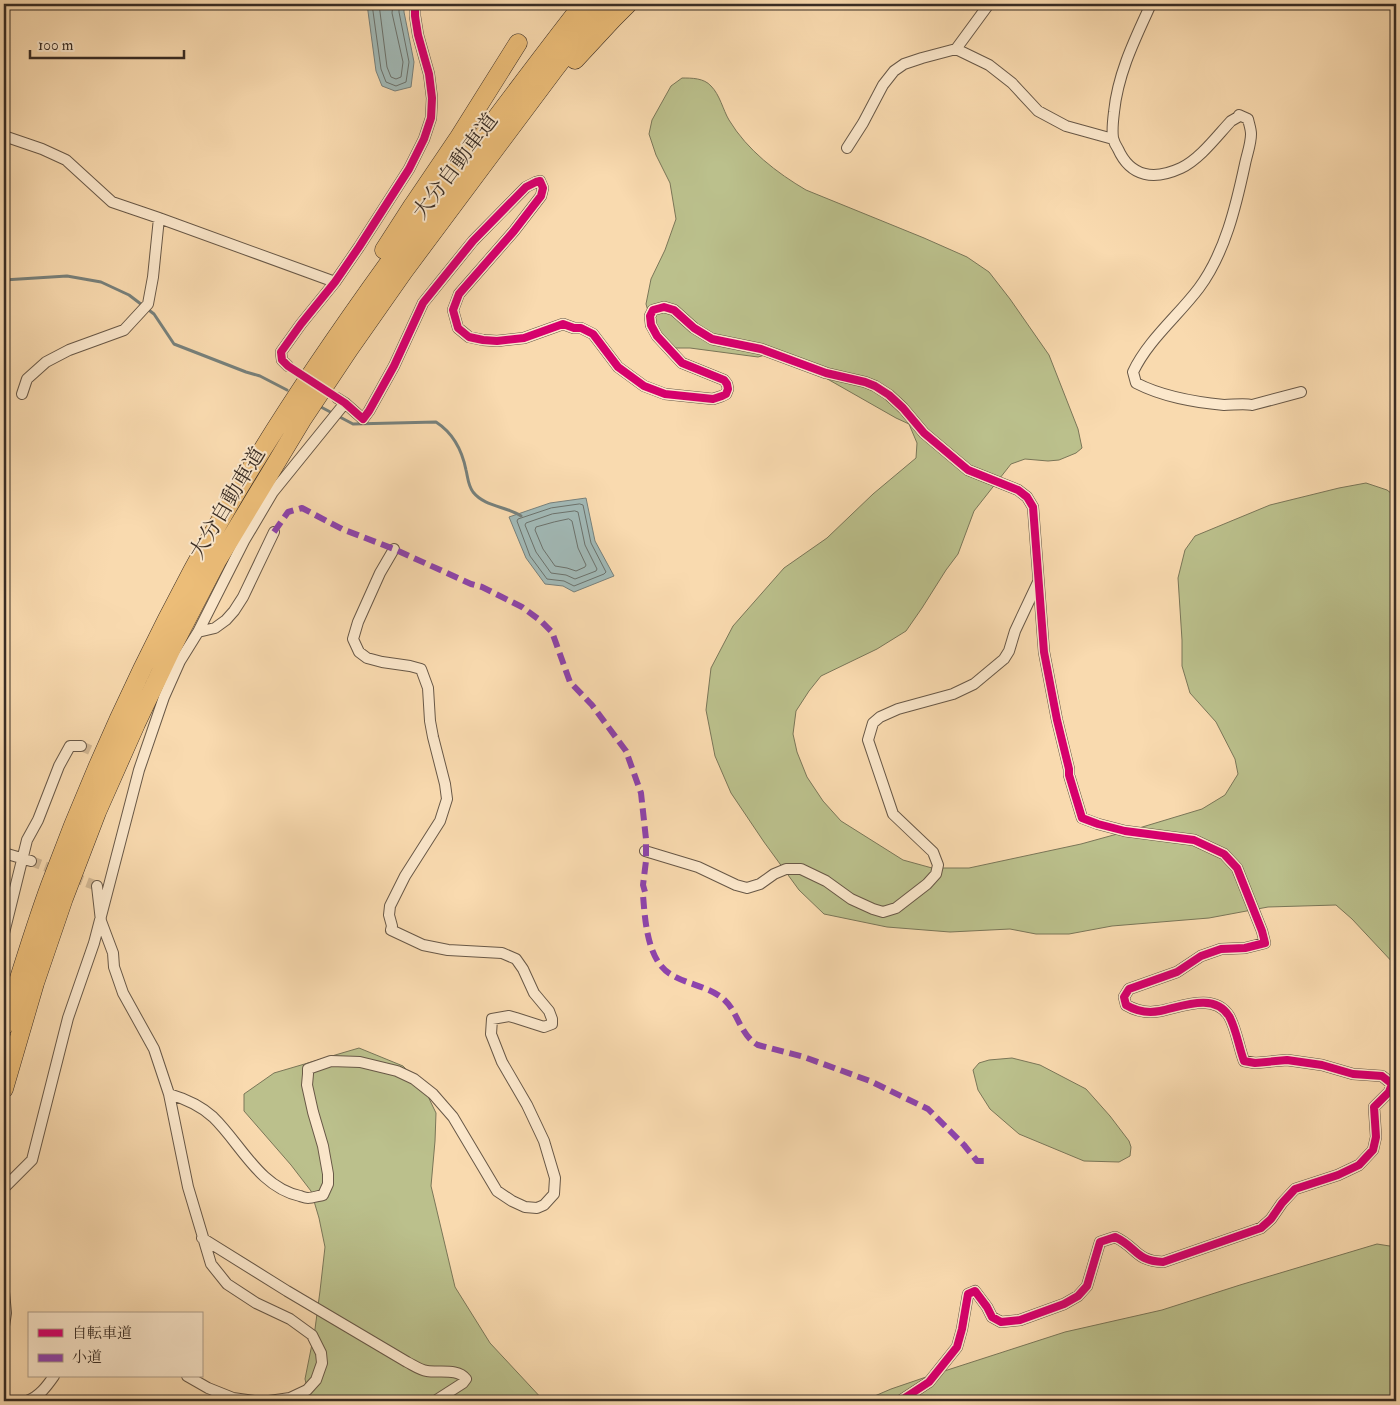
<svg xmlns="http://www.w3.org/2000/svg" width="1400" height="1405" font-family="'IM FELL Double Pica','Noto Serif JP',serif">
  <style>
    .green { fill: #bbc08c; stroke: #7a7658 }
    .water { fill: #a1b8b5; stroke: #77807b }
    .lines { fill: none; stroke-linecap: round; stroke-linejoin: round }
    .shore { stroke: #6c726c; stroke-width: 1 }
    .stream { stroke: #77807b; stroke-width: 3 }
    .street-tunnel { stroke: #d2b793; stroke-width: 10; stroke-dasharray: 10 5; stroke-linecap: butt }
    .street-casing { stroke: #685847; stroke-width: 12 }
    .highway-casing { stroke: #382c24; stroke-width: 19 }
    .street { stroke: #fbe7cb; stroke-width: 10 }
    .highway { stroke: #ecbd78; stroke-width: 18 }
    .quiet { stroke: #8e44ad; stroke-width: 6; stroke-dasharray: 12 6; stroke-linecap: butt }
    .cycleway-casing { stroke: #fbe7cb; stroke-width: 11 }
    .cycleway { stroke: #d6006c; stroke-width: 8 }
    .labels { text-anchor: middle; stroke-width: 4; stroke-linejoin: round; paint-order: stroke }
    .street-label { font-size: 21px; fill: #382c24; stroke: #fbe7cb }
  </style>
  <rect width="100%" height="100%" fill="#f9daaf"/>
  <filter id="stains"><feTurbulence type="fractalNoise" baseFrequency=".004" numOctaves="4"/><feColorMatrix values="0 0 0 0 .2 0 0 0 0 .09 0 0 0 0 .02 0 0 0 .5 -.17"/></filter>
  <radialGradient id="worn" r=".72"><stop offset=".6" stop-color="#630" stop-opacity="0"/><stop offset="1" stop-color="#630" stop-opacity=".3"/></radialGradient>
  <path class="green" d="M682,78C692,78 704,78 711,86C720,95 723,110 729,120C747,150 777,173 806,190L924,238L967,257L989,272L1010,299L1049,355L1078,429L1082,448L1076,453L1059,460L1048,461L1025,459L1011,464L974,511L958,554L946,570L922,608L906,631L877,649L821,676L809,691L796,711L793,734L797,752L807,777L823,801L841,821L903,860L932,868H969L1081,844L1139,828L1202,809L1225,795L1238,774L1235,759L1216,722L1190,693L1182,666V640L1178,578L1185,550L1195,536L1270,505L1339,488L1366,483L1387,490L1396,497V966L1352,919L1336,905L1268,907L1209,918L1112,926L1069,934H1036L1010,929L950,932L887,927L824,914L799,890L764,842L731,793L715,756L706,710L711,668L733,626L784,568L827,538L873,494L916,458L917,443L909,424L896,418L787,356L772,353L758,357L690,348H669L654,332L646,304L651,279L665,250L676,219L670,183L656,155L649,134L652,120L671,86Z
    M359,1048L403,1066L423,1086L436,1113L435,1141L431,1186L455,1287L490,1343L544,1401H310L305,1379L315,1329L320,1291L325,1247L319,1218L311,1191L291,1165L244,1111V1094L274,1073Z
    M1012,1058L1040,1065L1086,1089L1110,1116L1129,1141L1131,1147L1130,1156L1119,1162L1084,1161L1019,1134L990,1109L978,1090L973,1070L979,1063L989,1060Z
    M1377,1244L1396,1247V1401H863L891,1389L932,1375L1065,1332L1162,1310L1240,1285Z"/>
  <path class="water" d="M367,4H404V12L414,62L411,87L395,91L382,86L376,71Z
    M586,498L595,541L614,576L574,592L563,586L545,584L526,558L509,517L550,503Z"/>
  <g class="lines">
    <path class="shore" d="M372,4L381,69L386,82L396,86L406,82L409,62L399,12V4
      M379,4L387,67L391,77L396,79L401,77L403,62L392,13L393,4
      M580,504L583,505L591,543L606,572L604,574L574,586L564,581L547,579L530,556L517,521L518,519L551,508Z
      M575,511L578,512L585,545L597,569L596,571L575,579L566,575L551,573L536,552L525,525L526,523L552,514Z
      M569,519L572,521L578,548L586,565L585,567L576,571L567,568L555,566L543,549L535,530L536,527L554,522Z"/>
    <path class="stream" d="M4,280L67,276L101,282L129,295L154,314L174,344L246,372L260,376L287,390
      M319,406L353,424L436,422C453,433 462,450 466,470C468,478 468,485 473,492C485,507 506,506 521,516"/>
    <path class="street-tunnel" d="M288,366L337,398
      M81,746L106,757
      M31,861L97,886"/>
    <g class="street-casing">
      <path id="street" d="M1151,4C1135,39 1118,73 1114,112C1113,120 1112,131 1113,138C1114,142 1116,146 1118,149C1131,178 1155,180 1181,168C1200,159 1217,136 1231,121L1238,117L1239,115L1248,119C1249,124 1251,129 1251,134C1251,144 1247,154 1245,164C1236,206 1225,253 1199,288C1178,316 1148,340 1133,372L1136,383C1163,397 1194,402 1224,405C1233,405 1244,403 1252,405L1301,392
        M956,49L989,65L1012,83L1038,111L1066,126L1113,139
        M4,136L42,149L66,160L112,202L159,218L335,282
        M847,148L863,123L883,85L894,71L904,64L922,58L956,49L989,4
        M288,366L282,360L281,352L301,324L335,282L359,247L409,169L424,139L431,118L432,98L429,74L418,35L415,16V4
        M22,394L27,379L46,362L69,350L124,330L148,304L153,277L159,218
        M337,398L345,403L363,419L369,411L394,366L423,303L473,241L526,187L536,182L540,181L543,188L541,196L514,231L459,294L453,310L458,328L469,337L483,340L497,341L524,338L563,324L574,328H581L593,334L618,367L644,386L665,394L713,399L722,396L726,394L728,389L727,384L724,380L682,363L657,336L651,325L650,316L653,310L664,307L674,310L694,328L712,339L761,349L826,373L865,382L875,386L889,395L903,408L924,433L968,470L1018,490L1027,497L1033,507L1044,652L1057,720L1069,769V775L1082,818L1098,824L1125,831L1194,840L1224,854L1237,868L1262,931L1265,943L1245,948L1221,949L1201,956L1177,972L1129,989L1124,997L1126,1005C1136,1011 1149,1013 1160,1011C1181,1007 1214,992 1229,1016C1236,1028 1239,1048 1244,1061L1255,1063L1287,1060L1322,1065L1353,1074L1382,1076L1392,1084L1389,1092L1374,1107L1376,1137L1373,1150L1359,1165L1338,1175L1295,1189L1282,1203L1271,1219L1261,1228L1163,1262C1135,1261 1137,1247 1115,1237L1100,1242L1087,1286L1078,1296L1064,1304L1020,1320L1001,1322L992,1317L987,1307L975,1291L968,1294L962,1329L957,1347L929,1382L900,1401
        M198,632L215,628L226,620L234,611L243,597L274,532
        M645,851L698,867L736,885L747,888L760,884L774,874L786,869H801L826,881L851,899L873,909L883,912L896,908L927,884L936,874L938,865L933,852L893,814L868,740L873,723L880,717L898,709L953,694L974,684L1004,659L1009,651L1015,631L1038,582
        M4,853L31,861
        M97,886L101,921L113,953L114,967L123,993L154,1049L169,1094L188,1187L211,1264L227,1284L256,1303L290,1319L312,1335L321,1353L322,1363L316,1380L307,1390L290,1398L269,1401
        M4,933L27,840L38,820L59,766L70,746H81
        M169,1094C186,1099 201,1106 213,1117C241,1144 259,1187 300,1196C303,1197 305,1198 308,1198C312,1198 318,1196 323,1195L328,1184V1174L323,1146L313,1112L307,1085L308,1074V1069L331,1061L360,1062L397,1071L414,1079L433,1094L453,1117L497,1191L512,1201L525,1207L537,1208L544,1205L554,1194L555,1178L544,1141L527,1105L502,1062L491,1034L492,1019L509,1016L516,1018L544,1027L552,1024V1019L549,1011L534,993L523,969L516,959L502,953L448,950L423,945L391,930L392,926L389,915L390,906L405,876L440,821L447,799L445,784L433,737L430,721L428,688L421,669L410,666L382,662L367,658L359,652L353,639L358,622L380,573L394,549
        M4,1188L32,1160L68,1018L94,943L139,770L164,697L180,661L198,632L244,541L273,492L345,403
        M202,1238L287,1291L407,1362C413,1365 420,1370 427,1371C439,1373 458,1368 466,1379L463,1383L435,1401
        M4,1292L6,1313L4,1326
        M187,1376L208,1388L233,1398L254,1401
        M4,1399L8,1401
        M27,1401C39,1397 47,1386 54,1376"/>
    </g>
    <g class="highway-casing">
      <path id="highway" d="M575,60L613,19L628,4
        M384,250L413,205L459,137L518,43
        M4,1026C19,979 33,931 50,885C90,777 138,672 192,571C267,431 359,301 454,174C497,117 539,60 583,4
        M4,1089L35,983L64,898L97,812L136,724L173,646L217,561L302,420L350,348L404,271L554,70L605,4"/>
    </g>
    <use href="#street" class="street"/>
    <use href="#highway" class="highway"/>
    <path class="quiet" d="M274,532L288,512L302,508L342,529L394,549L471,584L482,587L522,607L541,621L552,632L570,682L592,705L626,751L641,793L646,839V861L643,885L645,892L643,895C645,919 647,962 672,975C687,984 706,986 721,997C738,1009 739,1035 758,1045L804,1057L870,1081L928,1109L964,1145L977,1161H989"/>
    <g class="cycleway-casing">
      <path id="cycleway" d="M415,4V16L418,35L429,74L432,98L431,118L424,139L409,169L359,247L335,282L301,324L281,352L282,360L288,366L345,403L363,419L369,411L394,366L423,303L473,241L526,187L536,182L540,181L543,188L541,196L514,231L459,294L453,310L458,328L469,337L483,340L497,341L524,338L563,324L574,328H581L593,334L618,367L644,386L665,394L713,399L722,396L726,394L728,389L727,384L724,380L682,363L657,336L651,325L650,316L653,310L664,307L674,310L694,328L712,339L761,349L826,373L865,382L875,386L889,395L903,408L924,433L968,470L1018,490L1027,497L1033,507L1044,652L1057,720L1069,769V775L1082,818L1098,824L1125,831L1194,840L1224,854L1237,868L1262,931L1265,943L1245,948L1221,949L1201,956L1177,972L1129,989L1124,997L1126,1005C1136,1011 1149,1013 1160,1011C1181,1007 1214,992 1229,1016C1236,1028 1239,1048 1244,1061L1255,1063L1287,1060L1322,1065L1353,1074L1382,1076L1392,1084L1389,1092L1374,1107L1376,1137L1373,1150L1359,1165L1338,1175L1295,1189L1282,1203L1271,1219L1261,1228L1163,1262C1135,1261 1137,1247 1115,1237L1100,1242L1087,1286L1078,1296L1064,1304L1020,1320L1001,1322L992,1317L987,1307L975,1291L968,1294L962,1329L957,1347L929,1382L900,1401"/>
    </g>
    <use href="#cycleway" class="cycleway"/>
  </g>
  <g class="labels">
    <g class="street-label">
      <text transform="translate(455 166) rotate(-53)" y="7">大分自動車道</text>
      <text transform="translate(227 503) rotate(-59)" y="7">大分自動車道</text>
    </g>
  </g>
  <rect width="1400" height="1405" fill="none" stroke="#f9daaf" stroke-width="20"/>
  <rect x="5" y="5" width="1390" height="1395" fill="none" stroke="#382c24" stroke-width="2.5"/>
  <rect x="10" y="10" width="1380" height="1385" fill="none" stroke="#382c24"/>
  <rect x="28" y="1312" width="175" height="65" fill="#fbe7cb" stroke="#ad9c88"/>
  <rect x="38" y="1329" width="25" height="8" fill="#d6006c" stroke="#ad9c88"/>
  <text x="72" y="1338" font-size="15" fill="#382c24">自転車道</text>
  <rect x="38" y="1354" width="25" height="8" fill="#8e44ad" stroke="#ad9c88"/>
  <text x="72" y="1362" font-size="15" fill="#382c24">小道</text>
  <path d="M30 50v8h154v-8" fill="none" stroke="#382c24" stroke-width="2.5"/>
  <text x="38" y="50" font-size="15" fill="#382c24" stroke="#fbe7cb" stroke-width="4" paint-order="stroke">100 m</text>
  <rect width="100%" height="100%" filter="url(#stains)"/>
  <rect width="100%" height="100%" fill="url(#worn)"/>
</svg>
